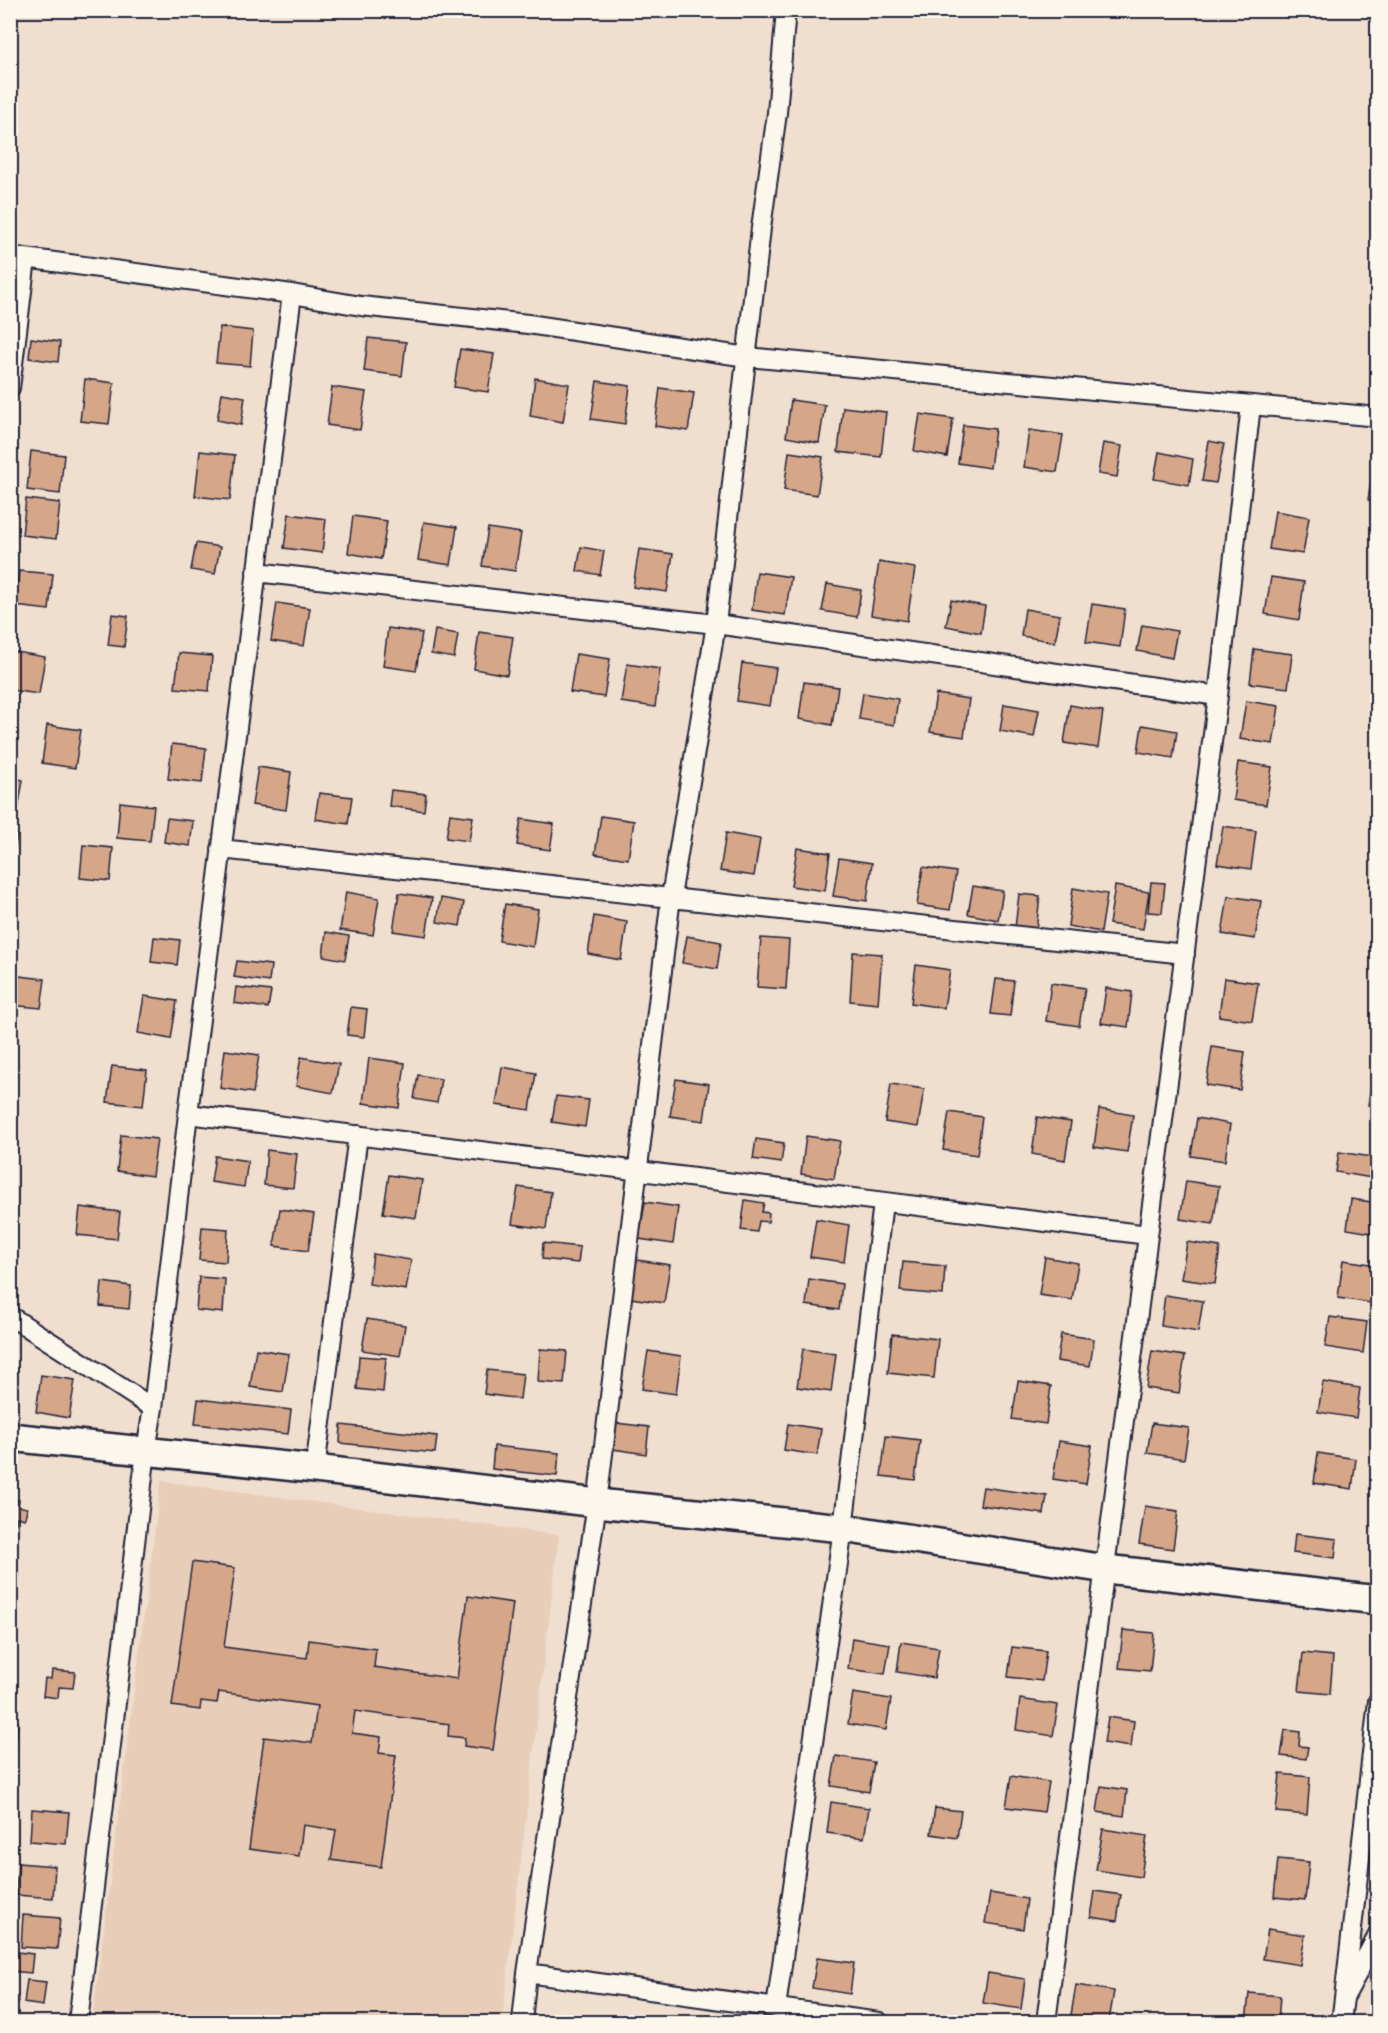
<svg xmlns="http://www.w3.org/2000/svg" width="1388" height="2033" font-family="Caveat,sans-serif">
  <style>
    .built { fill: #e8ceb9 }
    .building { fill: #d6a689; stroke: #22223b; stroke-width: 1.5 }
    .lines { fill: none; stroke-linecap: round; stroke-linejoin: round }
    .street-casing { stroke: #22223b; stroke-width: 22 }
    .secondary-casing { stroke: #22223b; stroke-width: 32 }
    .street { stroke: #fbf7ec; stroke-width: 18 }
    .secondary { stroke: #fbf7ec; stroke-width: 27 }
  </style>
  <rect width="100%" height="100%" fill="#f0dfce"/>
  <filter id="ink" filterUnits="userSpaceOnUse"><feTurbulence type="fractalNoise" baseFrequency=".0167" numOctaves="2"/><feDisplacementMap in="SourceGraphic" scale="12" xChannelSelector="R" yChannelSelector="G"/><feConvolveMatrix kernelMatrix="1 2 1 2 8 2 1 2 1" color-interpolation-filters="sRGB"/></filter>
  <g filter="url(#ink)">
    <path class="built" d="M161,1481L559,1535L502,2022H92Z"/>
    <path class="building" d="M220,327L253,331L250,366L216,363Z
      M31,338L60,342L58,362L29,358Z
      M368,338L406,342L402,376L364,371Z
      M460,349L494,354L488,392L454,387Z
      M535,378L569,384L563,422L530,416Z
      M85,379L114,383L109,424L80,421Z
      M597,381L630,386L625,424L591,419Z
      M332,387L366,392L360,430L327,425Z
      M660,388L694,393L688,431L655,426Z
      M222,393L245,397L241,425L217,420Z
      M791,400L825,405L819,443L786,437Z
      M843,407L886,412L881,457L838,452Z
      M920,414L953,419L947,457L914,451Z
      M963,425L995,429L990,468L958,463Z
      M1029,430L1063,435L1057,472L1024,467Z
      M1209,441L1224,444L1216,483L1202,481Z
      M1103,443L1122,446L1117,477L1098,474Z
      M31,451L64,455L60,494L27,490Z
      M200,451L235,455L230,500L195,496Z
      M789,452L823,457L817,495L784,490Z
      M1159,452L1193,459L1189,485L1154,479Z
      M1374,462L1378,463V502L1368,500Z
      M26,499L60,503L56,539L22,535Z
      M1275,511L1309,517L1303,554L1269,549Z
      M289,514L326,519L322,553L284,548Z
      M353,516L387,521L381,559L348,553Z
      M424,522L457,527L451,565L418,560Z
      M488,528L521,533L515,571L482,566Z
      M196,543L220,547L215,574L191,570Z
      M581,547L604,551L600,575L577,571Z
      M639,549L673,554L667,592L633,587Z
      M879,562L915,568L907,621L871,615Z
      M19,571L53,574L49,610L15,606Z
      M757,572L791,577L785,615L752,610Z
      M1271,577L1304,582L1299,620L1265,614Z
      M827,584L861,590L857,617L822,611Z
      M951,600L985,606L981,633L946,626Z
      M277,603L310,608L304,646L271,641Z
      M1092,604L1125,609L1120,647L1086,642Z
      M1025,609L1060,615L1055,642L1021,636Z
      M112,614L128,616L124,647L108,645Z
      M1142,625L1177,631L1172,658L1137,651Z
      M388,628L422,633L416,671L383,666Z
      M435,630L458,634L454,658L431,654Z
      M479,632L513,637L507,675L474,669Z
      M1254,649L1292,654L1288,688L1250,683Z
      M11,651L45,657L39,694L10,690Z
      M179,653L212,656L209,691L175,688Z
      M576,654L610,659L604,697L570,692Z
      M742,663L776,668L770,706L737,701Z
      M627,664L660,669L655,707L621,702Z
      M804,682L838,687L832,725L799,719Z
      M863,693L898,699L894,725L859,719Z
      M936,694L969,699L964,737L930,732Z
      M1246,701L1279,706L1273,744L1240,739Z
      M1004,704L1039,710L1034,737L1000,731Z
      M1070,705L1103,711L1098,748L1064,743Z
      M47,725L81,730L75,768L42,763Z
      M1142,725L1177,731L1173,758L1138,752Z
      M172,744L206,748L202,783L168,779Z
      M1238,762L1272,767L1266,805L1233,800Z
      M258,767L291,772L286,810L252,805Z
      M10,777L23,780L17,816L10,815Z
      M391,790L426,794L424,811L389,806Z
      M319,793L352,797L348,824L315,819Z
      M120,802L154,806L150,841L117,838Z
      M450,814L473,817L469,841L446,838Z
      M601,816L634,821L628,859L595,854Z
      M167,818L193,821L190,846L164,842Z
      M521,819L554,824L550,850L517,845Z
      M1223,826L1256,831L1251,869L1217,864Z
      M726,833L760,839L754,876L720,871Z
      M10,834L17,835L11,871H10Z
      M83,845L113,848L110,881L80,878Z
      M797,848L830,853L825,891L791,886Z
      M839,858L872,863L867,901L833,896Z
      M923,867L956,872L950,910L917,905Z
      M1151,882L1165,883L1162,913L1148,912Z
      M973,886L1003,891L998,920L968,914Z
      M1115,886L1149,892L1143,929L1109,924Z
      M1073,888L1107,894L1101,932L1068,926Z
      M346,892L379,898L373,935L340,930Z
      M399,893L432,898L426,936L393,931Z
      M1019,894L1040,896L1036,931L1015,928Z
      M1228,896L1261,901L1255,939L1222,934Z
      M441,898L464,902L460,926L437,922Z
      M505,904L538,909L533,947L499,941Z
      M594,916L627,922L621,960L588,954Z
      M326,932L349,936L345,960L323,956Z
      M687,936L721,942L717,969L682,963Z
      M154,937L180,940L177,965L151,962Z
      M761,938L789,940L786,989L757,987Z
      M853,952L882,954L878,1004L850,1001Z
      M237,961L271,965L269,982L234,977Z
      M916,965L950,970L944,1008L911,1003Z
      M10,975L45,979L41,1008L10,1005Z
      M1224,978L1258,983L1252,1021L1219,1016Z
      M996,979L1014,981L1010,1016L991,1014Z
      M1051,983L1085,988L1079,1026L1046,1021Z
      M236,987L271,991L268,1008L234,1003Z
      M1106,988L1132,992L1128,1027L1101,1023Z
      M144,996L177,1001L171,1039L138,1033Z
      M351,1007L367,1009L364,1037L347,1035Z
      M1212,1047L1245,1052L1240,1090L1206,1085Z
      M225,1050L259,1055L253,1093L220,1088Z
      M301,1057L339,1064L333,1093L296,1086Z
      M369,1058L405,1063L399,1108L363,1103Z
      M112,1066L147,1070L143,1106L107,1102Z
      M502,1067L536,1073L530,1110L496,1105Z
      M1374,1067H1378V1106L1368,1105Z
      M418,1075L441,1079L437,1103L414,1099Z
      M676,1079L709,1084L704,1121L670,1116Z
      M891,1084L924,1089L918,1127L885,1122Z
      M556,1096L589,1100L585,1127L552,1122Z
      M1099,1109L1133,1115L1127,1152L1094,1147Z
      M949,1112L982,1117L977,1155L943,1150Z
      M1037,1117L1071,1122L1065,1160L1032,1154Z
      M1197,1118L1230,1124L1225,1161L1191,1156Z
      M121,1135L157,1139L152,1176L117,1171Z
      M806,1136L840,1141L834,1179L801,1174Z
      M756,1139L784,1143L781,1163L753,1159Z
      M267,1150L297,1154L293,1188L264,1185Z
      M1339,1152L1378,1158V1179L1336,1172Z
      M215,1156L248,1161L244,1187L211,1182Z
      M389,1175L422,1180L416,1218L383,1213Z
      M1186,1181L1219,1186L1213,1224L1180,1219Z
      M518,1187L551,1192L546,1229L512,1224Z
      M1351,1199L1378,1203V1234L1347,1229Z
      M745,1200L764,1203L762,1212L769,1213L768,1222L759,1221L757,1232L741,1230Z
      M645,1202L678,1207L673,1244L639,1239Z
      M80,1207L120,1212L117,1239L77,1235Z
      M280,1209L314,1214L308,1251L274,1246Z
      M816,1219L849,1225L844,1262L810,1257Z
      M202,1227L228,1229L226,1262L199,1260Z
      M1187,1242L1220,1247L1215,1284L1181,1279Z
      M543,1243L580,1247L578,1263L542,1259Z
      M373,1254L411,1260L406,1290L369,1284Z
      M1045,1257L1078,1263L1072,1300L1039,1295Z
      M637,1260L670,1265L664,1303L631,1298Z
      M1343,1260L1377,1265L1371,1303L1338,1298Z
      M903,1262L945,1266L943,1295L900,1291Z
      M199,1277L225,1279L223,1313L196,1310Z
      M809,1279L842,1284L839,1310L806,1305Z
      M102,1282L131,1286L129,1309L100,1306Z
      M1165,1295L1203,1301L1198,1332L1161,1326Z
      M1330,1317L1367,1322L1363,1353L1325,1347Z
      M367,1319L405,1325L400,1356L362,1350Z
      M892,1334L938,1339L934,1378L888,1373Z
      M1061,1334L1094,1339L1090,1366L1057,1361Z
      M256,1349L289,1354L283,1392L250,1387Z
      M540,1349L567,1351L564,1384L538,1382Z
      M803,1349L836,1354L831,1392L797,1387Z
      M648,1351L681,1356L676,1394L642,1389Z
      M1152,1351L1185,1356L1179,1393L1146,1388Z
      M359,1356L386,1358L383,1392L357,1389Z
      M487,1370L523,1374L520,1399L484,1394Z
      M41,1375L75,1380L69,1418L36,1412Z
      M1018,1381L1051,1386L1046,1424L1012,1419Z
      M1323,1382L1360,1388L1356,1418L1318,1412Z
      M198,1399L291,1410L288,1434L195,1424Z
      M616,1423L649,1427L646,1454L613,1449Z
      M1152,1423L1189,1428L1184,1459L1147,1453Z
      M788,1424L821,1429L817,1455L784,1450Z
      M341,1425L437,1436L435,1453L340,1443Z
      M886,1436L920,1440L915,1480L881,1476Z
      M1059,1441L1092,1446L1086,1484L1053,1479Z
      M494,1446L559,1453L557,1476L492,1469Z
      M1318,1453L1356,1459L1352,1489L1314,1483Z
      M983,1487L1047,1496L1044,1514L980,1505Z
      M10,1499L19,1500L18,1506L27,1508L25,1519L17,1517L15,1527L10,1526Z
      M1145,1506L1178,1511L1173,1549L1139,1544Z
      M1295,1534L1337,1539L1335,1558L1293,1553Z
      M192,1562L235,1568L224,1647L307,1658L309,1640L376,1649L374,1667L457,1679L468,1596L513,1603L493,1750L464,1746L465,1738L448,1736L449,1724L355,1711L352,1733L381,1737L379,1753L396,1755L381,1867L331,1860L336,1830L303,1825L299,1856L249,1849L264,1737L312,1743L317,1706L219,1692L217,1703L201,1701L200,1710L172,1706Z
      M10,1573L19,1574L12,1630H10Z
      M1123,1630L1154,1633L1150,1671L1119,1668Z
      M852,1638L890,1644L885,1674L848,1669Z
      M901,1642L939,1648L934,1678L897,1672Z
      M1012,1647L1046,1651L1042,1681L1008,1677Z
      M1303,1653L1333,1656L1330,1694L1299,1691Z
      M52,1670L75,1672L73,1688L59,1687L58,1698L43,1696L45,1678L51,1679Z
      M853,1693L891,1699L886,1730L848,1724Z
      M1020,1699L1058,1705L1053,1736L1016,1730Z
      M1108,1717L1134,1721L1131,1747L1104,1743Z
      M10,1722H18L15,1754H10Z
      M1285,1730L1300,1732L1299,1746L1308,1747L1306,1759L1281,1756Z
      M836,1756L874,1762L869,1792L831,1786Z
      M1280,1774L1310,1777L1307,1815L1276,1812Z
      M1011,1776L1049,1782L1044,1812L1006,1807Z
      M1101,1786L1127,1790L1124,1816L1097,1812Z
      M831,1802L869,1808L864,1838L827,1833Z
      M935,1808L961,1811L957,1838L931,1834Z
      M32,1809L69,1812L66,1844L30,1841Z
      M1103,1829L1147,1836L1141,1877L1096,1870Z
      M1278,1859L1309,1862L1305,1900L1274,1897Z
      M18,1863L55,1866L53,1898L16,1895Z
      M1095,1891L1121,1895L1117,1921L1091,1917Z
      M990,1893L1027,1899L1023,1929L985,1923Z
      M23,1915L60,1918L57,1949L21,1947Z
      M1268,1929L1305,1935L1300,1965L1263,1959Z
      M10,1951L33,1954L31,1973L10,1971Z
      M817,1958L854,1963L850,1994L812,1988Z
      M988,1973L1025,1979L1021,2009L983,2003Z
      M27,1980L46,1982L43,2006L24,2003Z
      M1076,1985L1114,1991L1109,2021L1071,2015Z
      M1249,1993L1280,1996L1278,2022H1246Z"/>
    <g class="lines">
      <g class="street-casing">
        <path id="street" d="M10,256L292,294L361,306L528,324L747,357L1378,417
          M10,388L26,259
          M256,572L716,624L1218,696
          M221,849L1185,954
          M188,1114L1148,1235
          M10,1316L153,1408
          M315,1469L358,1135
          M527,1973L597,1503L671,897L716,624L761,228L777,113L786,10
          M1344,1998L1378,1701
          M776,2008L843,1528L883,1203
          M78,2022L146,1451L153,1408L188,1114L292,294
          M522,2022L527,1973L879,2022
          M1046,2022L1218,696L1251,405
          M1341,2022L1344,1998L1378,1935"/>
      </g>
      <g class="secondary-casing">
        <path id="secondary" d="M10,1437L315,1469L597,1503L843,1528L1106,1569L1378,1600"/>
      </g>
      <use href="#street" class="street"/>
      <use href="#secondary" class="secondary"/>
    </g>
  </g>
  <rect width="1388" height="2033" fill="none" stroke="#fbf7ec" stroke-width="36"/>
  <rect x="18" y="18" width="1352" height="1997" fill="none" stroke="#22223b" stroke-width="2" filter="url(#ink)"/>
</svg>
